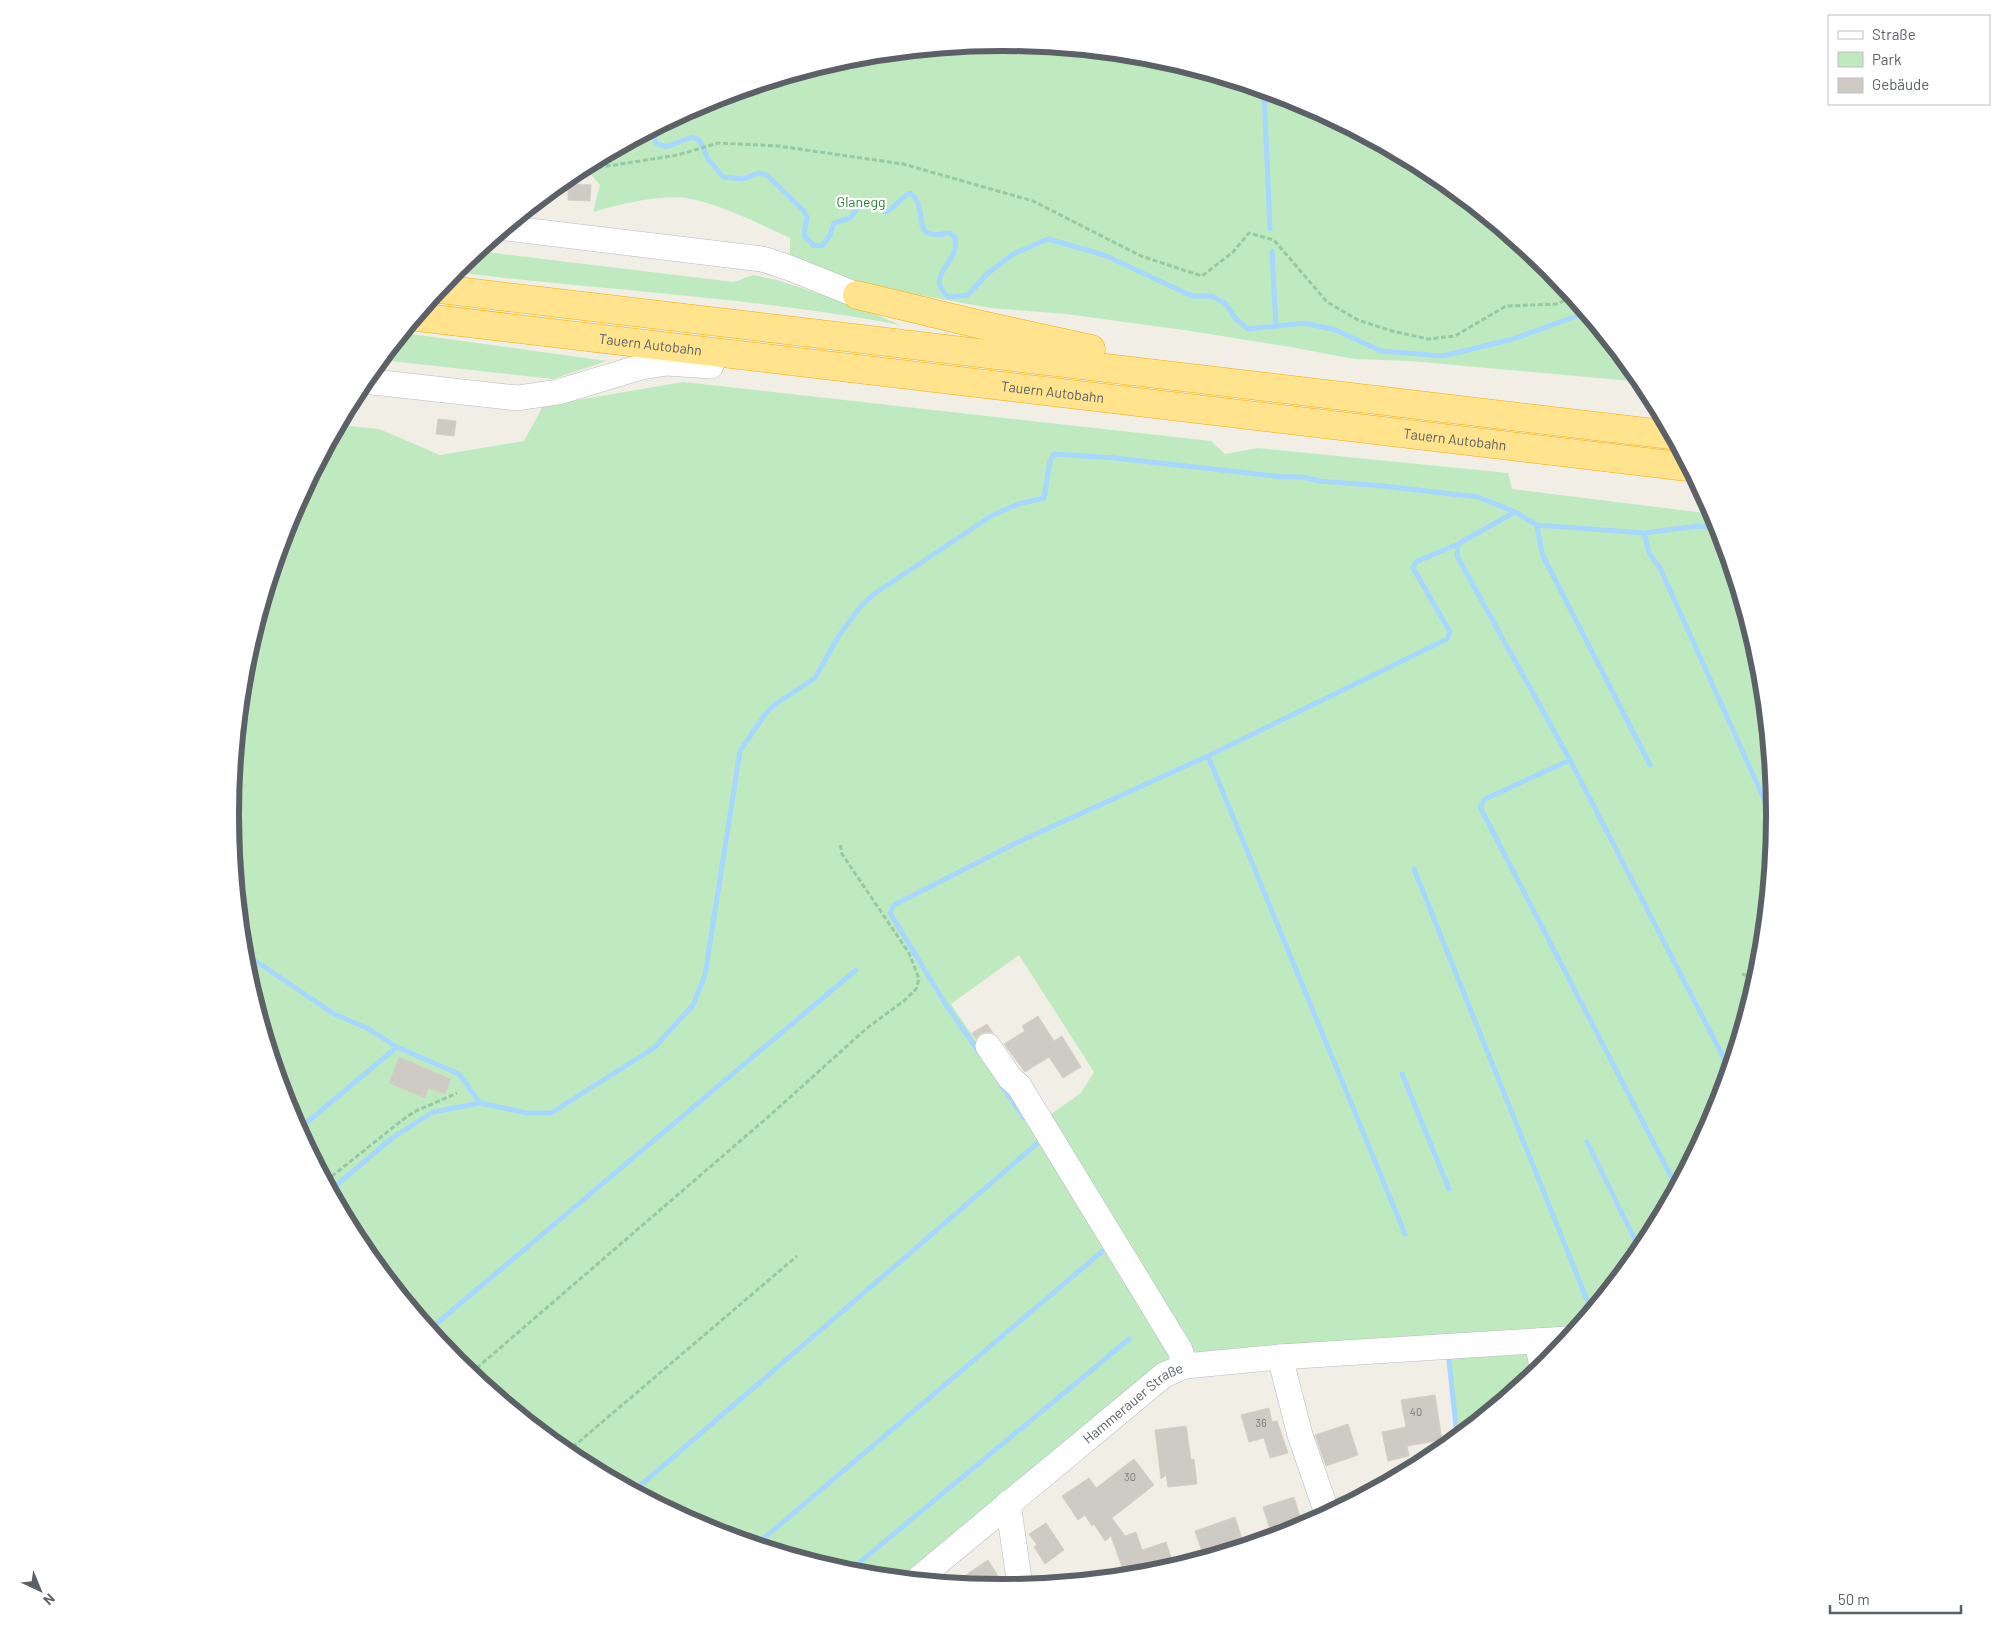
<svg xmlns="http://www.w3.org/2000/svg" width="2005" height="1630" font-family="Barlow,sans-serif">
  <style>
    .green { fill: #bfeabf; fill-rule: evenodd }
    .lines { fill: none; stroke-linecap: round; stroke-linejoin: round }
    .stream { stroke: #a6d7ff; stroke-width: 5 }
    .building { fill: #cdcbc3; stroke: #d6d0c2 }
    .minor-casing { stroke: #b7bbc0; stroke-width: 26 }
    .highway-casing { stroke: #f5ab00; stroke-width: 29 }
    .path { stroke: #96c9a5; stroke-width: 3; stroke-dasharray: 5 2.5; stroke-linecap: butt }
    .minor { stroke: #fff; stroke-width: 25 }
    .highway { stroke: #ffe38d; stroke-width: 28 }
    .labels { text-anchor: middle; stroke-width: 4.5; stroke-linejoin: round; paint-order: stroke }
    .number-label { font-size: 11px; fill: #787c7e }
    .park-label { font-size: 14px; fill: #2d8532; stroke: #fff }
    .street-label { font-size: 14px; fill: #5c6167; stroke: #fff }
    .rim { fill: none; stroke: #5c6167; stroke-width: 6 }
  </style>
  <rect width="100%" height="100%" fill="#f0eee5"/>
  <path class="green" d="M1003,43L1153,57L1298,101L1432,173L1549,269L1642,382L1411,361L1354,359L1291,347L1184,330L1066,314L990,308L887,289L833,274L790,256V238C759,224 729,208 696,200C666,192 622,204 593,212L600,185L589,172L581,169L707,101L852,57Z
    M478,251L734,282L753,275L777,280L856,306L900,325C753,297 602,290 453,272Z
    M404,333L607,361L553,379L381,360Z
    M683,382L1211,441L1225,454L1258,448L1508,473L1512,489L1713,514L1760,665L1775,815L1760,966L1716,1111L1645,1244L1577,1327L1177,1356L916,1579L852,1573L707,1529L573,1457L456,1361L360,1244L289,1110L245,965L230,815L245,664L289,519L339,425L379,429L440,455L524,441L543,406ZM1019,955L1094,1072L1081,1093L1034,1126L951,1004Z
    M1530,1349L1535,1372L1458,1436L1446,1355Z
    M1388,1480L1332,1510L1329,1500Z"/>
  <g class="lines">
    <path class="stream" d="M1264,91L1270,229
      M652,131L656,143L666,147L692,137L700,141L708,159L723,177L743,179L758,173L767,175L804,211L807,217L804,235L814,246L823,245L830,235L834,223L850,218L859,207L873,203L886,212C896,208 900,197 910,193C932,209 905,242 950,233L955,238C955,242 956,247 955,250C948,269 928,278 948,297L968,295L987,274L1013,254L1048,239L1104,255L1192,296H1211L1225,303L1236,319L1248,329L1305,323L1336,330L1381,351L1443,356L1513,339L1585,313
      M1272,251L1276,326
      M1537,525L1542,554L1650,765
      M1644,533L1649,553L1660,568L1774,821
      M1458,544L1457,556L1570,760L1729,1068
      M1208,756L1405,1234
      M1570,760L1485,799L1480,807L1676,1186
      M1414,869L1591,1310
      M244,953L334,1014L367,1028L397,1047L459,1074L480,1103
      M979,1052L946,1005L890,913L894,905L1018,842L1208,756L1447,639L1450,632L1413,568L1416,562L1458,544L1515,512
      M1402,1074L1449,1189
      M1002,1086L1024,1118
      M299,1129L397,1047
      M1587,1142L1640,1250
      M331,1190L392,1138L433,1112L480,1103L527,1113H551L654,1048L693,1005L705,975L740,751L766,713L777,703L815,678L838,637L860,607L874,594L991,516L1018,504L1044,498L1050,461L1054,454L1115,458L1284,477H1302L1320,481L1383,486L1478,497L1515,512L1537,525L1644,533L1699,526L1719,529
      M430,1329L856,970
      M1449,1360L1457,1436
      M635,1490L1040,1141
      M757,1544L1105,1249
      M848,1572L1129,1339"/>
  </g>
  <path class="building" d="M568,184L591,185L590,201L568,200Z
    M438,419L456,421L454,436L436,434Z
    M1038,1016L1054,1041L1062,1036L1081,1067L1063,1078L1049,1057L1025,1072L1004,1044L1025,1031L1022,1026Z
    M987,1024L993,1033L986,1032L980,1034L976,1039L972,1033Z
    M399,1057L451,1079L445,1094L429,1088L425,1098L389,1083Z
    M1435,1395L1442,1440L1407,1446L1409,1456L1388,1461L1382,1432L1406,1427L1401,1400Z
    M1269,1408L1272,1422L1277,1421L1288,1453L1270,1458L1264,1438L1249,1442L1241,1415Z
    M1348,1424L1358,1455L1326,1466L1315,1435Z
    M1186,1426L1191,1460L1194,1459L1197,1484L1168,1487L1166,1475L1161,1479L1155,1430Z
    M1134,1459L1154,1485L1112,1518L1125,1536L1136,1532L1142,1550L1166,1542L1174,1566L1153,1573L1125,1575L1111,1536L1105,1541L1094,1524L1092,1526L1085,1515L1078,1520L1062,1496L1089,1478L1096,1488Z
    M1294,1497L1303,1526L1272,1536L1263,1507Z
    M1235,1517L1244,1545L1204,1557L1195,1531Z
    M1046,1523L1064,1550L1045,1564L1034,1547L1037,1545L1029,1534Z
    M988,1560L1005,1587L954,1583Z"/>
  <g class="lines">
    <g class="minor-casing">
      <g id="minor">
        <path d="M506,228L762,259L787,267L857,295"/>
        <path d="M364,381L517,398L558,392L641,367L667,363L711,366"/>
        <path d="M988,1046L1010,1078L1019,1086L1180,1350L1185,1366"/>
        <path d="M1537,1341L1542,1367"/>
        <path d="M1280,1357L1300,1435L1327,1513"/>
        <path d="M1008,1503L1020,1586"/>
        <path id="s1" d="M918,1579L1164,1375L1185,1366L1280,1357L1567,1339"/>
      </g>
    </g>
    <g class="highway-casing">
      <g id="highway">
        <path d="M440,289L1671,435"/>
        <path d="M857,295L982,325L1091,349"/>
        <path id="s2" d="M417,317L1688,467"/>
      </g>
    </g>
    <path class="path" d="M576,171L678,155L718,143L778,146L903,164L1033,201L1141,256L1202,276L1233,252L1249,233L1274,240L1327,302L1358,320L1392,331L1428,339L1455,336L1506,306L1558,304L1571,296
      M1742,974L1756,979
      M326,1181L401,1121L414,1112L457,1093
      M471,1373L768,1117L867,1028L905,1000L916,989L919,979L909,953L842,854L840,843
      M567,1452L797,1256"/>
    <use href="#minor" class="minor"/>
    <use href="#highway" class="highway"/>
  </g>
  <g class="labels">
    <g class="number-label">
      <text x="1416" y="1416">40</text>
      <text x="1261" y="1427">36</text>
      <text x="1130" y="1481">30</text>
    </g>
    <g class="park-label">
      <text x="861" y="207">Glanegg</text>
    </g>
    <g class="street-label">
      <text dy="5" stroke="none"><textPath href="#s2" startOffset="235">Tauern Autobahn</textPath></text>
      <text dy="5" stroke="none"><textPath href="#s2" startOffset="640">Tauern Autobahn</textPath></text>
      <text dy="5" stroke="none"><textPath href="#s2" startOffset="1045">Tauern Autobahn</textPath></text>
      <text dy="5" stroke="none"><textPath href="#s1" startOffset="278">Hammerauer Straße</textPath></text>
    </g>
  </g>
  <path d="M0 0H2005V1630H0ZM1002 51H1003A763 763 0 0 1 1766 814V816A763 763 0 0 1 1003 1579H1002A763 763 0 0 1 239 816V814A763 763 0 0 1 1002 51Z" fill="#fff" fill-rule="evenodd"/>
  <path class="rim" d="M1002 51H1003A763 763 0 0 1 1766 814V816A763 763 0 0 1 1003 1579H1002A763 763 0 0 1 239 816V814A763 763 0 0 1 1002 51Z"/>
  <rect x="1828" y="15" width="162" height="90" fill="#ffffff" stroke="#bec0c2"/>
  <rect x="1838" y="31" width="25" height="8" fill="#ffffff" stroke="#bec0c2"/>
  <text x="1872" y="40" font-size="15" fill="#5c6167">Straße</text>
  <rect x="1838" y="52" width="25" height="15" fill="#bfeabf" stroke="#bec0c2"/>
  <text x="1872" y="65" font-size="15" fill="#5c6167">Park</text>
  <rect x="1838" y="78" width="25" height="15" fill="#cdcbc3" stroke="#bec0c2"/>
  <text x="1872" y="90" font-size="15" fill="#5c6167">Gebäude</text>
  <g transform="translate(40 1590) rotate(136)" stroke="#ffffff" stroke-width="4" paint-order="stroke">
  <path d="M0-4L9 19L0 12L-9 19Z" fill="#5c6167"/>
  <text y="-8" font-size="14" font-weight="bold" text-anchor="middle" fill="#5c6167">N</text>
  </g>
  <path d="M1830 1605v8h131v-8" fill="none" stroke="#5c6167" stroke-width="2.5"/>
  <text x="1838" y="1605" font-size="15" fill="#5c6167" stroke="#ffffff" stroke-width="4" paint-order="stroke">50 m</text>
</svg>
